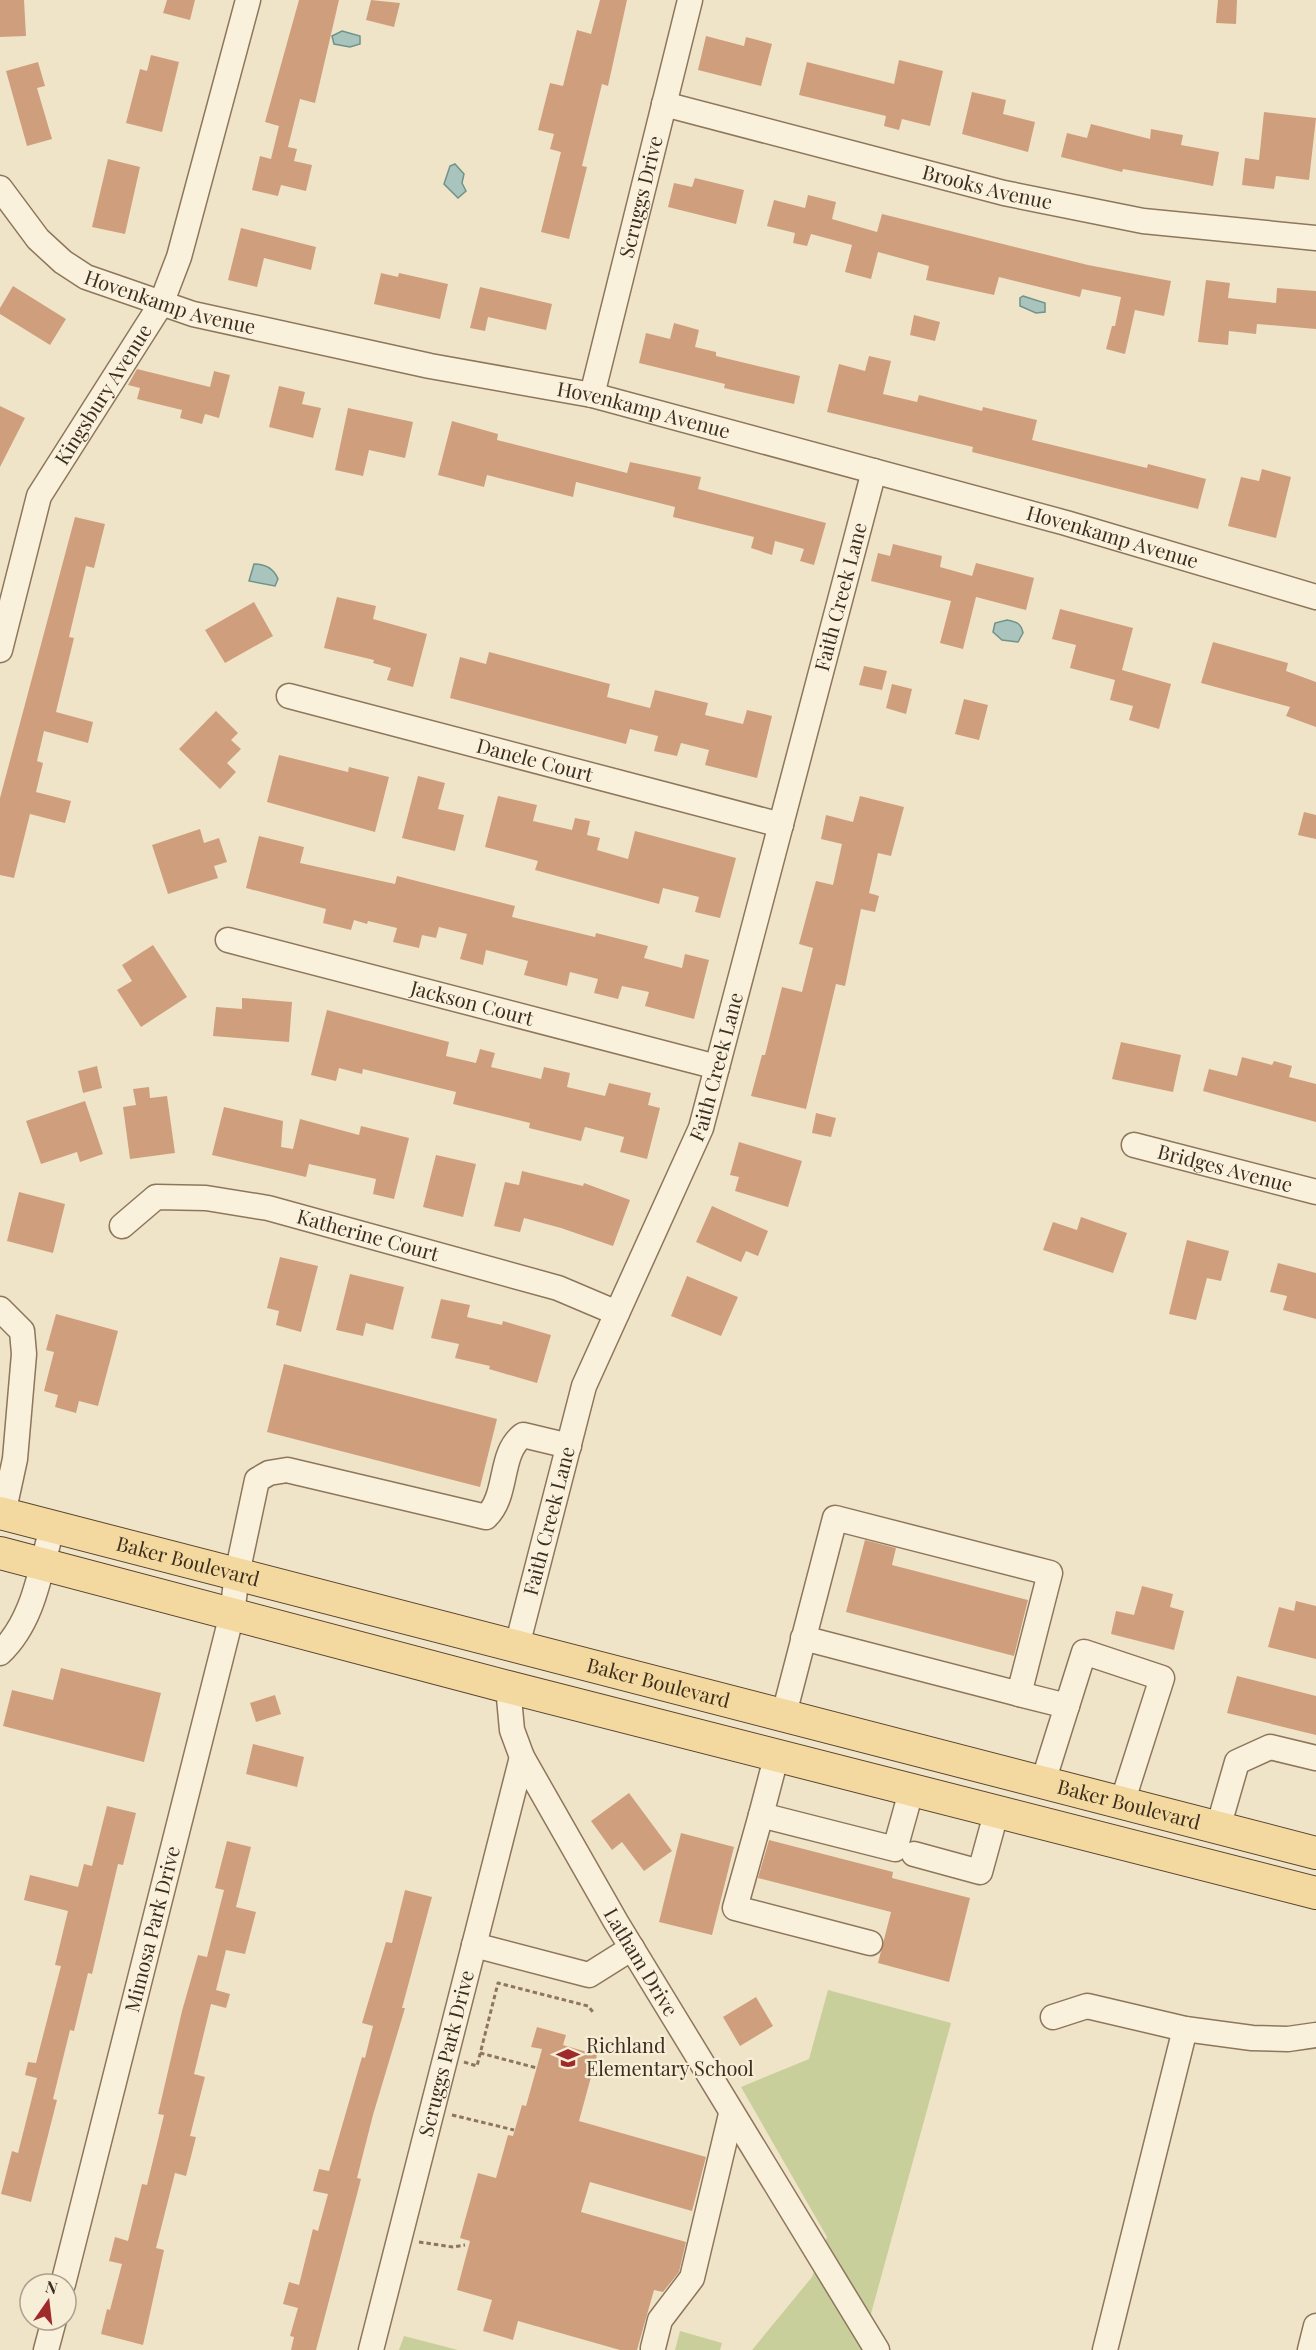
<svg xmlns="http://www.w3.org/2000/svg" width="1316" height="2350" font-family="'Playfair Display',serif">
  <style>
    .green { fill: #c9cf9b }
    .water { fill: #a9c4bc; stroke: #6f938a; stroke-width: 1.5 }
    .building { fill: #cf9f7d }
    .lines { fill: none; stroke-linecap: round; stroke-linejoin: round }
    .minor-casing { stroke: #8d765c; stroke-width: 27 }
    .major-casing { stroke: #5b4430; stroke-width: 34 }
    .path { stroke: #8d765c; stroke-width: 3; stroke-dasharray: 4.5 3; stroke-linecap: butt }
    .minor { stroke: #faf1dc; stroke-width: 24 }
    .major { stroke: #f3d9a0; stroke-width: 32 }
    .labels { text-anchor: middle; stroke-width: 4.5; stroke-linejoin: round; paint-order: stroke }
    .street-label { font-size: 20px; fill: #3d2e20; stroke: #f7eed8 }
    .poi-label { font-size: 20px; fill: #3d2e20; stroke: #f7eed8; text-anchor: start }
  </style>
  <rect width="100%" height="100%" fill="#f0e4c8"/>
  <path class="green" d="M828,1990L951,2023L861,2350H752L812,2277L827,2237L741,2087L809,2059Z
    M680,2331L722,2343L720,2350H675Z
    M404,2336L458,2350H399Z"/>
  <path class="water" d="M342,31L360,36V44L350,47L334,44L332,36Z
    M455,164L464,174L462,183L466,191L458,198L444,184L450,166Z
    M1023,296L1045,303V312L1036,313L1020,306V298Z
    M254,564C265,564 274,569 278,579L275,586L249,581Z
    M1007,620C1017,622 1021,623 1023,633L1018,642L1002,640L993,632L995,623Z"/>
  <path class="building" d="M0,0H24L26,36L0,37Z
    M167,0H195L190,20L163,13Z
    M299,0H339L315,103L300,99L288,147L297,149L294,161L312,165L306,191L281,185L278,196L252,190L260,156L271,159L279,126L265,122Z
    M371,0L400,3L394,27L366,20Z
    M600,0H627L608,86L602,84L582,166L587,167L569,239L541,232L561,152L550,149L554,134L538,130L550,83L563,86L577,30L591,34Z
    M1218,0H1237L1236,24L1216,23Z
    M706,36L744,46L746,37L772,44L761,86L698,70Z
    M151,55L179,62L162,132L126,123L140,69L147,71Z
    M899,60L943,71L930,126L902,119L899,130L884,126L886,116L799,95L807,62L894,84Z
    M38,62L45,86L37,88L52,139L27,146L6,71Z
    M972,92L1006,100L1003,114L1035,122L1028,152L962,134Z
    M1264,112L1316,118L1309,180L1276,176L1274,189L1242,185L1245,158L1259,160Z
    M1091,124L1150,139L1151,129L1183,135L1181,145L1219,152L1213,186L1123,169L1122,172L1061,157L1067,133L1087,138Z
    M108,159L140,167L125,234L92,227Z
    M695,178L744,190L736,224L668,207L674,183L692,187Z
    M808,195L836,202L832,219L877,232L882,214L1088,265L1171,281L1164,316L1135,310L1125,354L1106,349L1112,326H1115L1121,297L1082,289L1080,297L999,277L994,295L926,280L929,266L878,252L871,279L845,272L852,245L811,234L807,246L793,243L795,233L767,226L774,200L805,208Z
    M241,228L316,247L311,270L264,258L257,287L228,280Z
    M381,273L398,277L399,273L448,284L440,319L374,304Z
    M1206,280L1230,283L1228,298L1276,303L1277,288L1316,291V329L1257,324L1256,334L1229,331L1228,345L1198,342Z
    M13,286L66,319L50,345L0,314V308Z
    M480,287L552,304L546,330L488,317L485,331L470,328Z
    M914,315L940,322L935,341L910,335Z
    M674,323L699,330L695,347L716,352V356L800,376L794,404L724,388L725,384L639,363L646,333L670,339Z
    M869,356L891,361L883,394L917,402L919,395L982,411L983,407L1037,420L1032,440L1147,468L1148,464L1206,479L1198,509L972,452L973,447L827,412L839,364L865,371Z
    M137,369L210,387L214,371L230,375L219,418L205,414L202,424L180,418L182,410L137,399L140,388L128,385Z
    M279,386L305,392L302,404L321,408L313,438L269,427Z
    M0,406L25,418L0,467Z
    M348,408L413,422L405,458L369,450L363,476L335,470Z
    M452,421L498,434L497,440L627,473L630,462L701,477L698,489L826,523L814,565L800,561L804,549L775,541L772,555L751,548L754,537L673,517L675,507L576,482L573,497L487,475L484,487L438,475Z
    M1262,469L1291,477L1276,538L1228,526L1241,477L1259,481Z
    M75,517L105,524L94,568L86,566L69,637L74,638L56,712L93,722L88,743L44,731L37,761L43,763L36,792L71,801L65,823L30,814L14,878L0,875V798Z
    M893,544L942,556L940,567L972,576L976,563L1034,578L1026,610L976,597L963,649L940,643L951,601L871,581L878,553L890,556Z
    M337,597L376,606L373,619L427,634L413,687L387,680L391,668L373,663L374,660L324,648Z
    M254,602L273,636L225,663L205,630Z
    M1060,609L1133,628L1122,670L1171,684L1159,729L1129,720L1133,706L1110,700L1115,680L1070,668L1076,645L1052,639Z
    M1213,642L1288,663L1286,671L1316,682V727L1286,716L1290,707L1201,683Z
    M489,652L610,684L607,697L650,708L655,690L708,703L705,715L743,724L747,710L772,716L757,778L705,765L709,750L681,743L677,756L654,751L658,736L630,729L626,744L450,698L460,657L486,664Z
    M864,666L887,671L882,690L859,685Z
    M892,684L912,689L906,714L886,708Z
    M964,699L988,705L979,740L955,734Z
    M216,711L238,733L231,740L241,749L227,763L236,772L220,789L179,749Z
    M279,755L348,772L349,767L389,777L375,832L267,802Z
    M418,776L445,783L438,809L464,815L455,851L402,838Z
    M498,796L537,805L533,821L572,830L575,818L590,821L587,835L600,838L597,850L628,859L635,831L736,858L720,918L695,912L699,897L663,888L659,904L535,870L538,861L485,847Z
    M860,796L904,807L891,856L878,853L869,893L879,896L875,912L861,909L845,986L836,984L806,1109L751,1096L762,1055H765L782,987L802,992L813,948L799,944L816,881L833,885L842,844L821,839L826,815L853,822Z
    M1304,812L1316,815V839L1298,835Z
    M200,829L204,843L219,838L227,862L214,866L218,878L168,894L152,845Z
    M259,836L304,847L300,863L395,884L397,876L515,906L512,917L595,937L596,933L648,946L644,958L682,968L685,954L709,960L694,1019L645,1006L649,992L622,986L618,999L594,993L598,979L570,972L567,986L524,975L528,961L486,950L483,965L460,959L467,934L439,927L436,938L422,935L419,948L393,942L397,928L368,921L367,924L354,920L351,930L323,923L326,909L246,888Z
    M153,945L187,997L141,1027L117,990L132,981L122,965Z
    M242,998L292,1002L289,1042L213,1036L216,1007L242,1009Z
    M327,1010L449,1042L446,1056L476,1063L480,1049L495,1053L491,1067L541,1079L544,1067L570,1073L567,1087L605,1096L609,1083L651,1093L648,1105L660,1108L647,1159L620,1152L624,1137L585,1127L581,1141L529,1128L530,1123L453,1104L456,1092L363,1069L362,1074L339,1068L336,1081L311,1075Z
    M1121,1042L1181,1055L1173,1092L1112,1079Z
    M1242,1057L1272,1065L1274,1061L1292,1066L1289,1077L1316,1084V1122L1203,1091L1209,1069L1237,1076Z
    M97,1066L102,1088L83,1093L78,1071Z
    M149,1087L150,1098L167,1096L175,1153L130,1159L123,1107L136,1105L133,1089Z
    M85,1101L103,1154L80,1162L77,1152L41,1164L26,1121Z
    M224,1107L283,1121L281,1147L293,1149L300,1119L359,1135L361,1126L409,1138L394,1199L373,1194L376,1179L309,1164L306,1177L212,1155Z
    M816,1113L836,1118L831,1137L812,1133Z
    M739,1142L802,1161L788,1207L735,1191L739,1177L730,1175Z
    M436,1155L476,1164L463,1217L423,1207Z
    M522,1171L583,1186L584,1183L630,1200L613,1246L561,1228L524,1218L520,1232L494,1226L505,1182L519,1185Z
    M19,1192L65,1204L53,1253L7,1241Z
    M712,1206L768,1231L758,1256L746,1251L741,1262L696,1242Z
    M1081,1217L1127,1233L1113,1273L1043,1250L1053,1222L1077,1230Z
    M1187,1240L1229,1251L1221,1281L1207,1278L1196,1320L1169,1314Z
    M280,1257L318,1266L301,1332L276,1325L279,1311L267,1308Z
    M1278,1263L1316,1273V1319L1283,1310L1287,1296L1270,1292Z
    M350,1274L404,1287L393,1330L366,1323L363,1336L336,1330Z
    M687,1276L738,1297L721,1336L671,1316Z
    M441,1299L470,1305L467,1317L502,1325L503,1321L551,1335L537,1383L489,1369L490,1366L455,1358L459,1344L431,1338Z
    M56,1314L118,1331L98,1406L79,1401L76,1413L55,1407L58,1395L44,1391L54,1352L46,1350Z
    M284,1364L497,1419L480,1487L267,1432Z
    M865,1540L896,1548L892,1565L1028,1600L1014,1656L846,1612Z
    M1142,1586L1173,1594L1170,1607L1184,1611L1174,1650L1111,1634L1116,1611L1134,1615Z
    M1296,1601L1316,1606V1659L1268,1647L1279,1607L1294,1611Z
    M61,1668L161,1693L144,1762L3,1726L12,1690L53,1700Z
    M1237,1676L1316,1696V1735L1227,1713Z
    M275,1695L281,1714L256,1722L250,1703Z
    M253,1744L304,1757L297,1787L246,1774Z
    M629,1793L672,1851L644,1871L622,1842L612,1850L591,1821Z
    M107,1806L136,1813L123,1865L118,1864L92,1974L88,1973L74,2031L70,2030L53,2099L57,2100L31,2202L1,2194L12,2151L18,2153L37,2078L25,2075L28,2062L36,2063L61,1966L55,1965L68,1911L24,1900L30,1875L78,1887L84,1864L92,1866Z
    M681,1833L734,1847L712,1935L659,1922Z
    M769,1840L893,1872L892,1878L970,1898L949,1982L878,1963L891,1912L758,1878Z
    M227,1841L251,1847L236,1907L256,1912L245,1954L226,1950L216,1990L230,1994L226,2008L211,2004L194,2074L205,2077L190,2136L196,2137L186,2176L175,2173L156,2248L164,2250L143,2345L101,2334L107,2309L110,2310L122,2264L109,2261L115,2237L128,2241L142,2184L147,2185L164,2115L158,2114L182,2011L198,1955L207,1957L224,1890L215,1888Z
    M405,1890L432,1897L402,2008H405L373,2115L357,2178L361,2179L316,2350H291L294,2337L290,2336L298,2308L283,2304L289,2282L299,2285L313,2229L318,2231L328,2194L313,2191L319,2169L329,2171L362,2057L365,2058L373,2026L362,2023L386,1942L392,1943Z
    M756,1997L773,2026L740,2046L723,2017Z
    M537,2027L566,2035L563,2045L597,2055L579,2121L706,2157L692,2211L590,2182L581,2212L686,2242L679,2272L663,2292L654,2290L637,2350H620L518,2321L513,2340L483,2331L492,2300L457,2290L470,2241L460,2238L478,2173L496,2178L508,2135L513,2136L522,2105L526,2106L542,2049L531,2047Z"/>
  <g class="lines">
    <g class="minor-casing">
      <g id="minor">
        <path id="s1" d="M664,104L1004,193L1143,221L1316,238"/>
        <path id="s2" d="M0,188L38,239L63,262L86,277L193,314L430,366L592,395L1066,523L1316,597"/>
        <path id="s3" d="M592,395L690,0"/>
        <path id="s4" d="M0,650L39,496L161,304L179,257L248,0"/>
        <path id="s5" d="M289,696L781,825"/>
        <path id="s6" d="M228,940L717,1067"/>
        <path id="s7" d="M1134,1145L1316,1192"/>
        <path id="s8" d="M122,1226L156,1197L206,1198L268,1208L558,1288L617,1313"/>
        <path d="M0,1309L22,1331L24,1354L15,1459L3,1514"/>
        <path id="s9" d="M517,1646L584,1386L701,1128L874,471"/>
        <path d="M0,1653C34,1621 40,1571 52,1528"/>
        <path id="s10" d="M508,1687L512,1730L522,1757L616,1922L877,2350"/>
        <path d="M1019,1694L1067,1706"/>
        <path d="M784,1714L835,1518L1050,1573L1019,1694L803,1638"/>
        <path d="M777,1754L761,1815L895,1849L912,1788"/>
        <path d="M1043,1782L1084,1652L1162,1678L1122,1803"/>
        <path d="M761,1815L735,1908L870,1943"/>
        <path d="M1218,1828L1237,1762L1270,1747L1316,1758"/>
        <path d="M914,1854L980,1872L997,1810"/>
        <path d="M474,1945L589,1975L632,1948"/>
        <path d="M1053,2017L1087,2006L1185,2029L1252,2038L1288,2039L1316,2035"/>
        <path id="s11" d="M63,2284L232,1614L237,1574L257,1480L269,1473L287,1470L486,1517C509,1495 498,1454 523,1435L569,1446"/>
        <path d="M653,2348L660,2320L692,2278L731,2114"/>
        <path d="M46,2350L54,2320"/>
        <path id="s12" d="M371,2350L522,1757"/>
        <path d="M1105,2350L1185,2029"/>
        <path d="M1310,2350L1316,2326"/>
      </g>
    </g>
    <g class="major-casing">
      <g id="major">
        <path id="s13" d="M0,1513L1316,1853"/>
        <path d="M0,1553L508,1687L1316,1893"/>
      </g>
    </g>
    <path class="path" d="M480,2053L537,2068
      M464,2062L477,2066L498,1983L588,2006L593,2012
      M452,2115L514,2130
      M419,2242L453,2247L465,2245"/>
    <use href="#minor" class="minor"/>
    <use href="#major" class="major"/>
  </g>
  <defs>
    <g id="school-bare" transform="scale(1.8)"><path d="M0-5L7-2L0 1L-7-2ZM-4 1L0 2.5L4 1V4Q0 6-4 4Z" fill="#9e2a2b" stroke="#f7eed8" stroke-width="2.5" paint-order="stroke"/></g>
  </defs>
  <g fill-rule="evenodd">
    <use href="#school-bare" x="568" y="2058"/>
  </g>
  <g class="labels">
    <g class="street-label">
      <text dy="7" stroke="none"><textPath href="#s1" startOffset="334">Brooks Avenue</textPath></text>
      <text dy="7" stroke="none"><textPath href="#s3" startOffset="204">Scruggs Drive</textPath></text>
      <text dy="7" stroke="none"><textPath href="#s2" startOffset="213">Hovenkamp Avenue</textPath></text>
      <text dy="7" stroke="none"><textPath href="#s4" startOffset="279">Kingsbury Avenue</textPath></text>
      <text dy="7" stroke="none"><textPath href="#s2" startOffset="699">Hovenkamp Avenue</textPath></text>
      <text dy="7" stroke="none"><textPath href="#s2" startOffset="1185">Hovenkamp Avenue</textPath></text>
      <text dy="7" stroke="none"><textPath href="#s9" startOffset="1101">Faith Creek Lane</textPath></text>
      <text dy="7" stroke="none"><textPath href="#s5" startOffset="254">Danele Court</textPath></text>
      <text dy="7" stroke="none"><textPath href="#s6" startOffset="252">Jackson Court</textPath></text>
      <text dy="7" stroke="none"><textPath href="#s9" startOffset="615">Faith Creek Lane</textPath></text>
      <text dy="7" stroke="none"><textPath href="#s7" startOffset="94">Bridges Avenue</textPath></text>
      <text dy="7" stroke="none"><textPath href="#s8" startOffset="261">Katherine Court</textPath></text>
      <text dy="7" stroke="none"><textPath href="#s9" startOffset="129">Faith Creek Lane</textPath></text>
      <text dy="7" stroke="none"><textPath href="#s13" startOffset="194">Baker Boulevard</textPath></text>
      <text dy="7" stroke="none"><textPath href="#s13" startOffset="680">Baker Boulevard</textPath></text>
      <text dy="7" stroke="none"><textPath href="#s13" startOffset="1166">Baker Boulevard</textPath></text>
      <text dy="7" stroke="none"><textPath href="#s11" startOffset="366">Mimosa Park Drive</textPath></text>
      <text dy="7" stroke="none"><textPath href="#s10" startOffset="309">Latham Drive</textPath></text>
      <text dy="7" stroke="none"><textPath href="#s12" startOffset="306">Scruggs Park Drive</textPath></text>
    </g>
    <g class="poi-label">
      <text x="586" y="2053">Richland<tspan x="586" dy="23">Elementary School</tspan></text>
    </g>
  </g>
  <g transform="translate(48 2302) rotate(14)"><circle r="28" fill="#f7eed8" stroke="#ada18e" stroke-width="1.5"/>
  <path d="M0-4.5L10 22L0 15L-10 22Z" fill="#9e2a2b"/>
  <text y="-9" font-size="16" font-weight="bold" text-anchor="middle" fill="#3d2e20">N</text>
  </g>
</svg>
